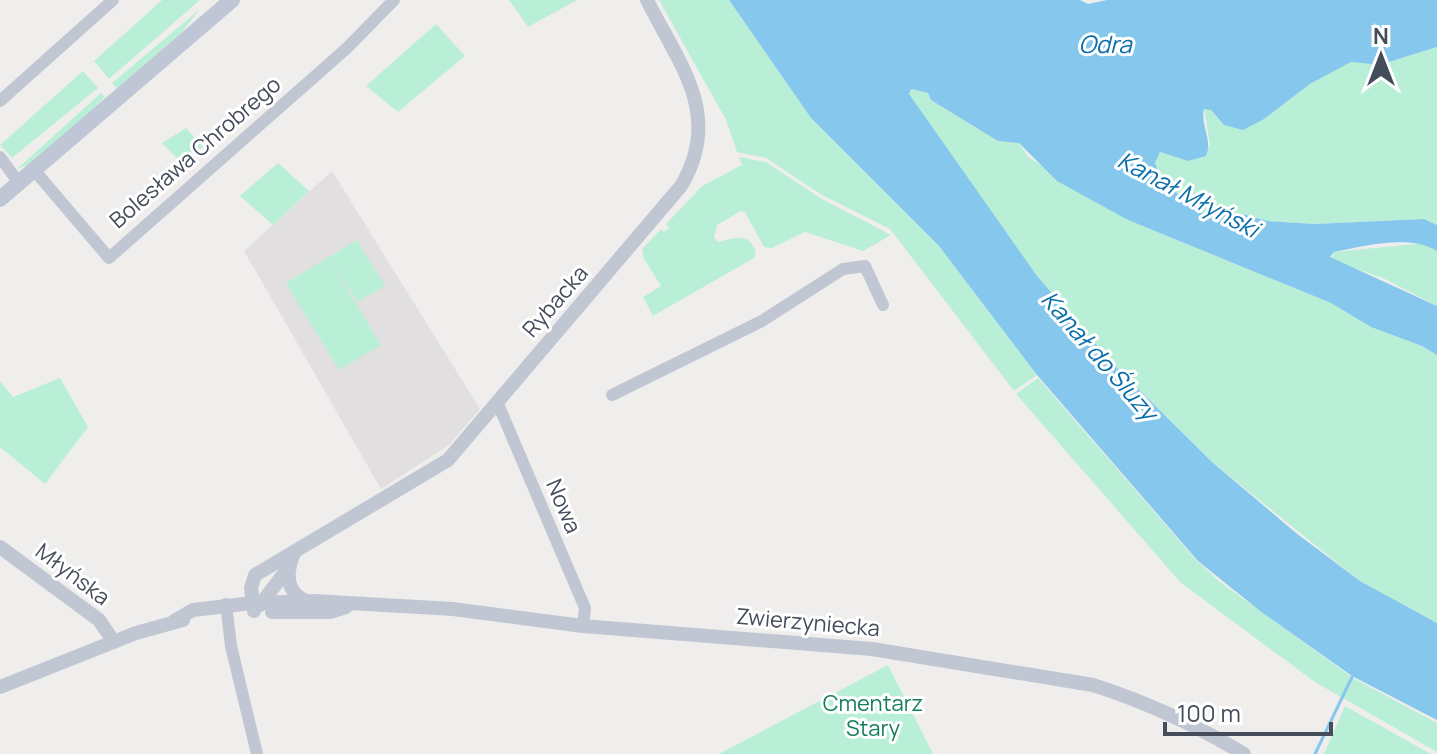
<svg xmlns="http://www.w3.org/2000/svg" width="1437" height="754" font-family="Manrope,sans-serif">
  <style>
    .education { fill: #e1dfdf }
    .green { fill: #baefd7 }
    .water { fill: #86c7ed }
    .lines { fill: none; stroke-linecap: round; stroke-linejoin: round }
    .stream { stroke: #86c7ed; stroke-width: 3 }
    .minor { stroke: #c0c7d3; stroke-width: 12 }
    .tertiary { stroke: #c0c7d3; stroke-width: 14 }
    .secondary { stroke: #bfc7d7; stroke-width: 16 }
    .labels { text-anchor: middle; stroke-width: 6; stroke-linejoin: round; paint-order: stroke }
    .street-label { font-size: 22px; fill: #454d5b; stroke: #fff }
    .park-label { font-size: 22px; fill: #157e5a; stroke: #fff }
    .water-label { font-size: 24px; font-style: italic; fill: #096eaa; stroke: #fff }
  </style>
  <rect width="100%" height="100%" fill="#f0eeed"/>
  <path class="education" d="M332,171L480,409L449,445L381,489L244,251Z"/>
  <path class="green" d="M162,0H200L109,79L94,61Z
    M509,0H577L528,27Z
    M659,0H729L811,118L939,246L1037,375L1014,391L890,229L822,195L766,158L737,152L726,120Z
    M200,9L182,32L117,88L112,83Z
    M436,24L465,56L398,112L366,86Z
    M1437,47V225L1424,219L1315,224L1268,221L1239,213L1203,214L1163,182L1155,163L1160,152L1188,161L1210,146L1204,108L1211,110L1224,125L1264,119L1310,84L1351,62L1379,65Z
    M83,71L98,88L12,158L0,145Z
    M911,89L928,93L931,100L998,141L1019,143L1028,157L1128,220L1331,303L1371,327L1422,346L1437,355V623L1360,581L1212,462L1114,365L1037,276L913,104L909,94Z
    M101,93L105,97L96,106L28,165L17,169Z
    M186,128L203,147L182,163L162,143Z
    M739,157L766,162L822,199L891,235L863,251L805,232L772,248L764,247L745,212L741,211L717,225L714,237L718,242C735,238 750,231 756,253L754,258L653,316L643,297L661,286L644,259L642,249L661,229L664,232L669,228L666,224L702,186L742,165Z
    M278,163L309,191L273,225L240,196Z
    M357,240L385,286L358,302L329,258L381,345L339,370L286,283Z
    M1425,243L1437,251V306L1385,279L1331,260L1334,252Z
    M60,378L88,427L45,484L0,447V381L13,397Z
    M1038,378L1197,561L1220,582L1353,678L1437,723V752L1315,682L1181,583L1016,394Z
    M888,665L933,754H719Z
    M1345,706L1431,754H1324Z"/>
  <path class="water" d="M729,0H1080L1088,4L1107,0H1437V47L1379,65L1351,62L1310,84L1264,119L1243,130L1224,125L1211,110L1204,109C1200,125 1213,140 1206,156L1188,161L1160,152L1155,163L1163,182L1203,214L1239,213L1268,221L1315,224L1424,219L1437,225V251C1411,234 1364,246 1334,252L1330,257L1437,306V355L1422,346L1371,327L1331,303L1128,220L1057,181L1019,143L998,141L931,100L928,93L911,89L909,94L1037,276L1114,365L1212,462L1296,533L1360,581L1437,623V720L1352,676L1260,611L1198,561L1037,375L939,246L811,118Z"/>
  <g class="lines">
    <path class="stream" d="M1315,754L1353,675"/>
    <path class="minor" d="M0,101L113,0
      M0,157L19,183
      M34,170L109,258L347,48L394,0
      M612,395L762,321L843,269L865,266L883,305
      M498,404L585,608L583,626
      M226,604L231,646L257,754"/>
    <path class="tertiary" d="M0,547L99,620L114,642
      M294,553C286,572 285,592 306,601
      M260,605L289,567
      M254,611L251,588L255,575L448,460L681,186C724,114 678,63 647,0
      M272,612H330L346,607
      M174,621L193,610L252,603L314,601L453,609L583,626L872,649L1093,685C1146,702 1196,725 1244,754
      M0,687L136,633L183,620"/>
    <path class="secondary" d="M0,199L232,0"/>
  </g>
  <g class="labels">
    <g class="street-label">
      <text transform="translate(195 152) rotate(-41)" y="8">Bolesława Chrobrego</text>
      <text transform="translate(555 301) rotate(-49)" y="8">Rybacka</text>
      <text transform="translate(564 506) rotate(67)" y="8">Nowa</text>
      <text transform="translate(73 574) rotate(37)" y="8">Młyńska</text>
      <text transform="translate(808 622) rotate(5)" y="8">Zwierzyniecka</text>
    </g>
    <g class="park-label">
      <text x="873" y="711">Cmentarz<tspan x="873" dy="25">Stary</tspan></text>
    </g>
    <g class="water-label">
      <text x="1105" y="53">Odra</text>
      <text transform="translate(1188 195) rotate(28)" y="8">Kanał Młyński</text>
      <text transform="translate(1099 356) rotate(49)" y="8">Kanał do Śluzy</text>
    </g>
  </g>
  <g transform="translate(1381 56)" stroke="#ffffff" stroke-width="6" paint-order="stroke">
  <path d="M0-6L14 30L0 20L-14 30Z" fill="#454d5b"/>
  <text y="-12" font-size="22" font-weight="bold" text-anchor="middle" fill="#454d5b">N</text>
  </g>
  <path d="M1165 722v12h166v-12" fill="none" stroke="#454d5b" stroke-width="4"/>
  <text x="1177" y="722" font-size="24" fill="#454d5b" stroke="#ffffff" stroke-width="6" paint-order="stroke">100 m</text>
</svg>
